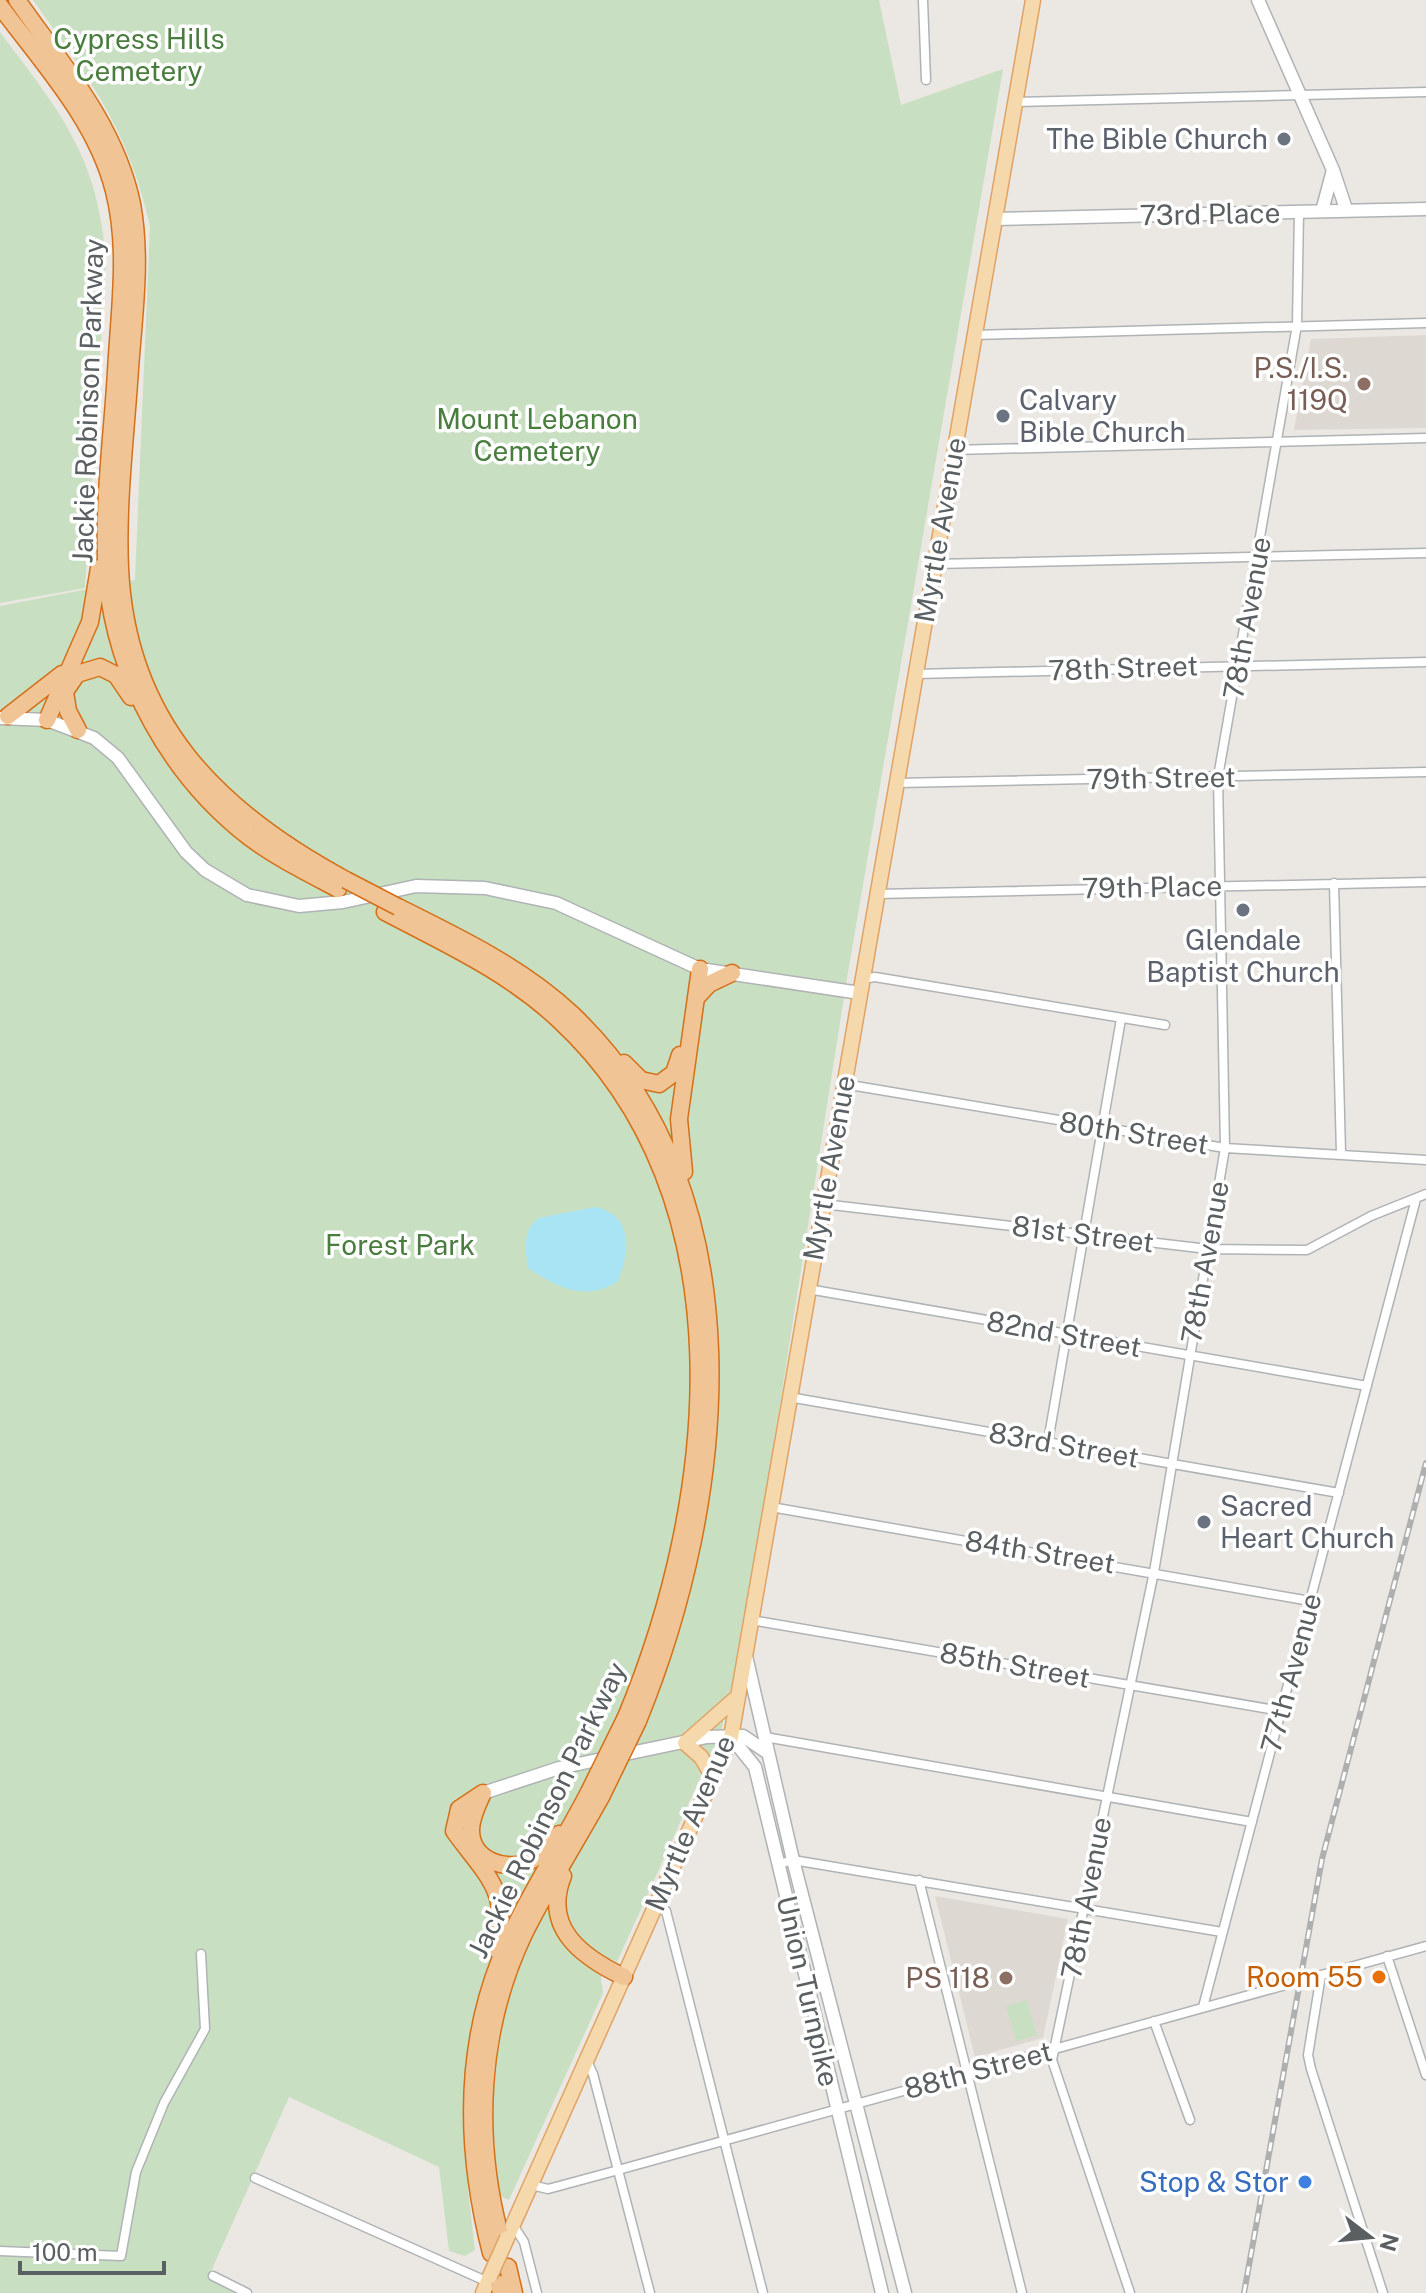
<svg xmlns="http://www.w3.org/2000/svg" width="1426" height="2293" font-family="'Public Sans',sans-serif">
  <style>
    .education { fill: #ded8d3 }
    .green { fill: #c8e0c1 }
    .water { fill: #a9e4f5 }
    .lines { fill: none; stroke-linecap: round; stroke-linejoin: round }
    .street-casing { stroke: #afb3b6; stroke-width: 11 }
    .secondary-casing { stroke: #afb3b6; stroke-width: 15 }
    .primary-casing { stroke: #e0a366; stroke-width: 17 }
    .highway-casing { stroke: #d4701a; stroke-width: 19 }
    .street { stroke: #fff; stroke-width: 8 }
    .secondary { stroke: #fff; stroke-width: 12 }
    .primary { stroke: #f5d9ad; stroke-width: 14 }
    .highway { stroke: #f0c494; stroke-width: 16 }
    .rail-casing { stroke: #aeafaf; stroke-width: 6 }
    .rail { stroke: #fff; stroke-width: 3; stroke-dasharray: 9; stroke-linecap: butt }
    .primary-bridge-casing { stroke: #e0a366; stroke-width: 17; stroke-linecap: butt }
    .highway-bridge-casing { stroke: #d4701a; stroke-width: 19; stroke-linecap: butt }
    .primary-bridge { stroke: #f5d9ad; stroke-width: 14 }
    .highway-bridge { stroke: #f0c494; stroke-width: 16 }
    .worship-dot { fill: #6b7280; stroke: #fff; stroke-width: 3 }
    .education-dot { fill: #8d6e63; stroke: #fff; stroke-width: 3 }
    .food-dot { fill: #e8710a; stroke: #fff; stroke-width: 3 }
    .shop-dot { fill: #3f7fe0; stroke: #fff; stroke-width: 3 }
    .labels { text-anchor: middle; stroke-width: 7; stroke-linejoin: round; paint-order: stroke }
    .park-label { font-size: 28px; fill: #497d3d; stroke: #fff }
    .worship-label { font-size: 28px; fill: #5b616d; stroke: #fff; text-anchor: start }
    .street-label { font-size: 28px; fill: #5a5f61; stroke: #fff }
    .education-label { font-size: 28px; fill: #785e54; stroke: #fff; text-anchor: end }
    .food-label { font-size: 28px; fill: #c56008; stroke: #fff; text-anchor: end }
    .shop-label { font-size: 28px; fill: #366cbe; stroke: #fff; text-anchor: end }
  </style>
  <rect width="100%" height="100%" fill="#ebe7e2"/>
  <path class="education" d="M1426,335V428L1294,430L1311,339Z
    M935,1896L1068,1919L1043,2038L975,2057Z"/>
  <path class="green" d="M33,0H879L901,105L1003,69L848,972L746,1619L721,1732L617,1962L610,1959L601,1978L603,1993L509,2200L467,2181L475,2250L465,2256L449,2251L439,2167L289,2097L208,2278L238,2293H0V606L135,580L150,226C128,128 90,80 33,0Z
    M0,32C61,114 98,155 106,261L85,588L0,603Z
    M1027,2000L1037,2035L1016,2041L1006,2006Z"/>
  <path class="water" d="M595,1207C633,1214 631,1253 617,1282C584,1302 557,1287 528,1268C525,1249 522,1230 539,1218Z"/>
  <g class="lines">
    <g class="street-casing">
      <path id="street" d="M923,0L926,80
        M1014,102L1426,92
        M974,335L1426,323
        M954,450L1426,438
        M935,564L1426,553
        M915,674L1426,662
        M897,783L1426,772
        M1334,883L1341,1154
        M877,894L1426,882
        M862,979L875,977L1165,1025
        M844,1084L1225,1148L1426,1160
        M823,1204L1208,1249L1307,1250L1371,1216L1426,1194
        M808,1289L1367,1386
        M789,1397L1339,1493
        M1048,1442L1121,1019
        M771,1507L1310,1601
        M751,1620L1281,1711
        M765,1737L1252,1822
        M779,1864L793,1860L1222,1932
        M919,1880L1022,2293
        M656,1904L666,1911L763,2293
        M1387,1956L1426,2075
        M1321,1975L1308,2055L1311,2069L1383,2293
        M1203,2007L1416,1199
        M1154,2021L1190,2120
        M587,2061L593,2074L650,2293
        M255,2178L488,2282
        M531,2185L548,2189L611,2172L1426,1946
        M513,2225L524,2242L537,2293
        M0,2251L121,2256L136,2172L164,2103L205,2029L201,1954
        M213,2276L247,2293
        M1130,2293L1052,2060L1154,1572L1225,1148L1218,777L1297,325L1299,212"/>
    </g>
    <g class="secondary-casing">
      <path id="secondary" d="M1258,0L1333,170L1346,209
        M1322,211L1333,170
        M994,219L1426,209
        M0,718L47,720L94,738L118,758L186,852L205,870L247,895L299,906L343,902L416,886L485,888L556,903L700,969L860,993
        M746,1656L793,1860L905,2293
        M731,1737L755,1767L882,2293
        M483,1793L559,1768L707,1737L743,1736L768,1753"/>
    </g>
    <g class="primary-casing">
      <path id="primary" d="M713,1777L701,1757L685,1743L736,1698
        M507,2238L731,1737L1033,0
        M483,2293L490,2276"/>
    </g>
    <g class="highway-casing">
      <path id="highway" d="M17,0C62,64 116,126 132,204C142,258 134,314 130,368C126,434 117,502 120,568C127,722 218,811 346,880
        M0,6C43,64 96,120 114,191C129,250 119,312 116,372C112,440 102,510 107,578C116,678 170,776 249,837C277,858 308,873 338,889
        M66,690L77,674L100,667L116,675L131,697
        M65,692L68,711L78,730
        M8,716L62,674
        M47,720L90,622L99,568
        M398,907C460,938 522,967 573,1015C762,1196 728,1500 638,1721
        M385,912C446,944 508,972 559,1020C750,1197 717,1499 626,1717
        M696,998L709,984L732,973
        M624,1063L641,1080L659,1084L674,1073L680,1055
        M684,1172L679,1119L700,969
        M483,1793L459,1809L454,1831C487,1877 510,1889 497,1950
        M482,1795C477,1806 471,1818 471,1830C471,1861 508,1873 532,1860C542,1853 551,1843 559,1834
        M563,1876C542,1928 582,1957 624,1977
        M500,2235C474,2136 479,2030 523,1936C546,1889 575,1844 601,1797
        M491,2253C466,2155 462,2056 500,1960C524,1901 560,1848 589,1792
        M508,2267L514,2293
        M499,2284L501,2293"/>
    </g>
    <use href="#street" class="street"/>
    <use href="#secondary" class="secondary"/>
    <use href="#primary" class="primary"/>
    <use href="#highway" class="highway"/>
    <g class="rail-casing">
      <path id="rail" d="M1244,2293L1322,1859L1426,1463"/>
    </g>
    <use href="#rail" class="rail"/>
    <g class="primary-bridge-casing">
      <path id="primary-bridge" d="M490,2276L507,2238"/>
    </g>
    <g class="highway-bridge-casing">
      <path id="highway-bridge" d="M346,880L398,907
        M589,1792L626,1717
        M601,1797L638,1721"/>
    </g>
    <use href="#primary-bridge" class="primary-bridge"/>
    <use href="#highway-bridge" class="highway-bridge"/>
  </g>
  <g class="worship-dot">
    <circle cx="1284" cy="139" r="8"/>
    <circle cx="1003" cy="416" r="8"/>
    <circle cx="1243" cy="910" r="8"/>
    <circle cx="1204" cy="1522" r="8"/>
  </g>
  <g class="education-dot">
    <circle cx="1364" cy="384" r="8"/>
    <circle cx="1006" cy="1978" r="8"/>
  </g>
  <circle class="food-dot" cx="1379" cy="1977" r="8"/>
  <circle class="shop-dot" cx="1305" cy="2182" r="8"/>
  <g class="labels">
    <g class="park-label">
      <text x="139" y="49">Cypress Hills<tspan x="139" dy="32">Cemetery</tspan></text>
      <text x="537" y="429">Mount Lebanon<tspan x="537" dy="32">Cemetery</tspan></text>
      <text x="400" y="1255">Forest Park</text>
    </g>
    <g class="worship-label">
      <text x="1268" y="149" text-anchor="end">The Bible Church</text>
      <text x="1019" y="410">Calvary<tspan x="1019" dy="32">Bible Church</tspan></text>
      <text x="1243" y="950" text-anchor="middle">Glendale<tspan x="1243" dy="32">Baptist Church</tspan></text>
      <text x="1220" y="1516">Sacred<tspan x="1220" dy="32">Heart Church</tspan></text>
    </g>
    <g class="street-label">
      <text transform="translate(1210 214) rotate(-1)" y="10">73rd Place</text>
      <text transform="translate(88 401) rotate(-88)" y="10">Jackie Robinson Parkway</text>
      <text transform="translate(940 530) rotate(-80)" y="10">Myrtle Avenue</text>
      <text transform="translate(1247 618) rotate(-80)" y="10">78th Avenue</text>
      <text transform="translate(1123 668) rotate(-2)" y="10">78th Street</text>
      <text transform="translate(1161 778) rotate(-1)" y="10">79th Street</text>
      <text transform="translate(1152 887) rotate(-1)" y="10">79th Place</text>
      <text transform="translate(1134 1133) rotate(9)" y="10">80th Street</text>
      <text transform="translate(829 1168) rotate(-80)" y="10">Myrtle Avenue</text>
      <text transform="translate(1083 1234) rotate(7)" y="10">81st Street</text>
      <text transform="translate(1205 1262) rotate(-80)" y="10">78th Avenue</text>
      <text transform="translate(1064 1334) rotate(10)" y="10">82nd Street</text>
      <text transform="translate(1064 1445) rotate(10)" y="10">83rd Street</text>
      <text transform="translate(1040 1552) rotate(9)" y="10">84th Street</text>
      <text transform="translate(1015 1665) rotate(10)" y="10">85th Street</text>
      <text transform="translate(1291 1673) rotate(-75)" y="10">77th Avenue</text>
      <text transform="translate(547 1810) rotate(-64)" y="10">Jackie Robinson Parkway</text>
      <text transform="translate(690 1823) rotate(-67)" y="10">Myrtle Avenue</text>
      <text transform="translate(1086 1898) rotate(-79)" y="10">78th Avenue</text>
      <text transform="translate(808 1991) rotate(77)" y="10">Union Turnpike</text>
      <text transform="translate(978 2070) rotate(-15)" y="10">88th Street</text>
    </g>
    <g class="education-label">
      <text x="1348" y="378">P.S./I.S.<tspan x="1348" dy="32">119Q</tspan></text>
      <text x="990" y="1988">PS 118</text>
    </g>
    <g class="food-label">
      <text x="1363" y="1987">Room 55</text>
    </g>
    <g class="shop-label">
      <text x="1289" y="2192">Stop &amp; Stor</text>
    </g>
  </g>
  <g transform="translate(1370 2237) rotate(106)" stroke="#ffffff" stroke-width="6" paint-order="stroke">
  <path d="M0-6L14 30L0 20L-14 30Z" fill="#5a5f61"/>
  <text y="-12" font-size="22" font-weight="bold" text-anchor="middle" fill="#5a5f61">N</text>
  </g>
  <path d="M20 2261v12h144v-12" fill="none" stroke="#5a5f61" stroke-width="4"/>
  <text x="32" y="2261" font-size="24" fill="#5a5f61" stroke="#ffffff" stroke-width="6" paint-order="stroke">100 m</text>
</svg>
